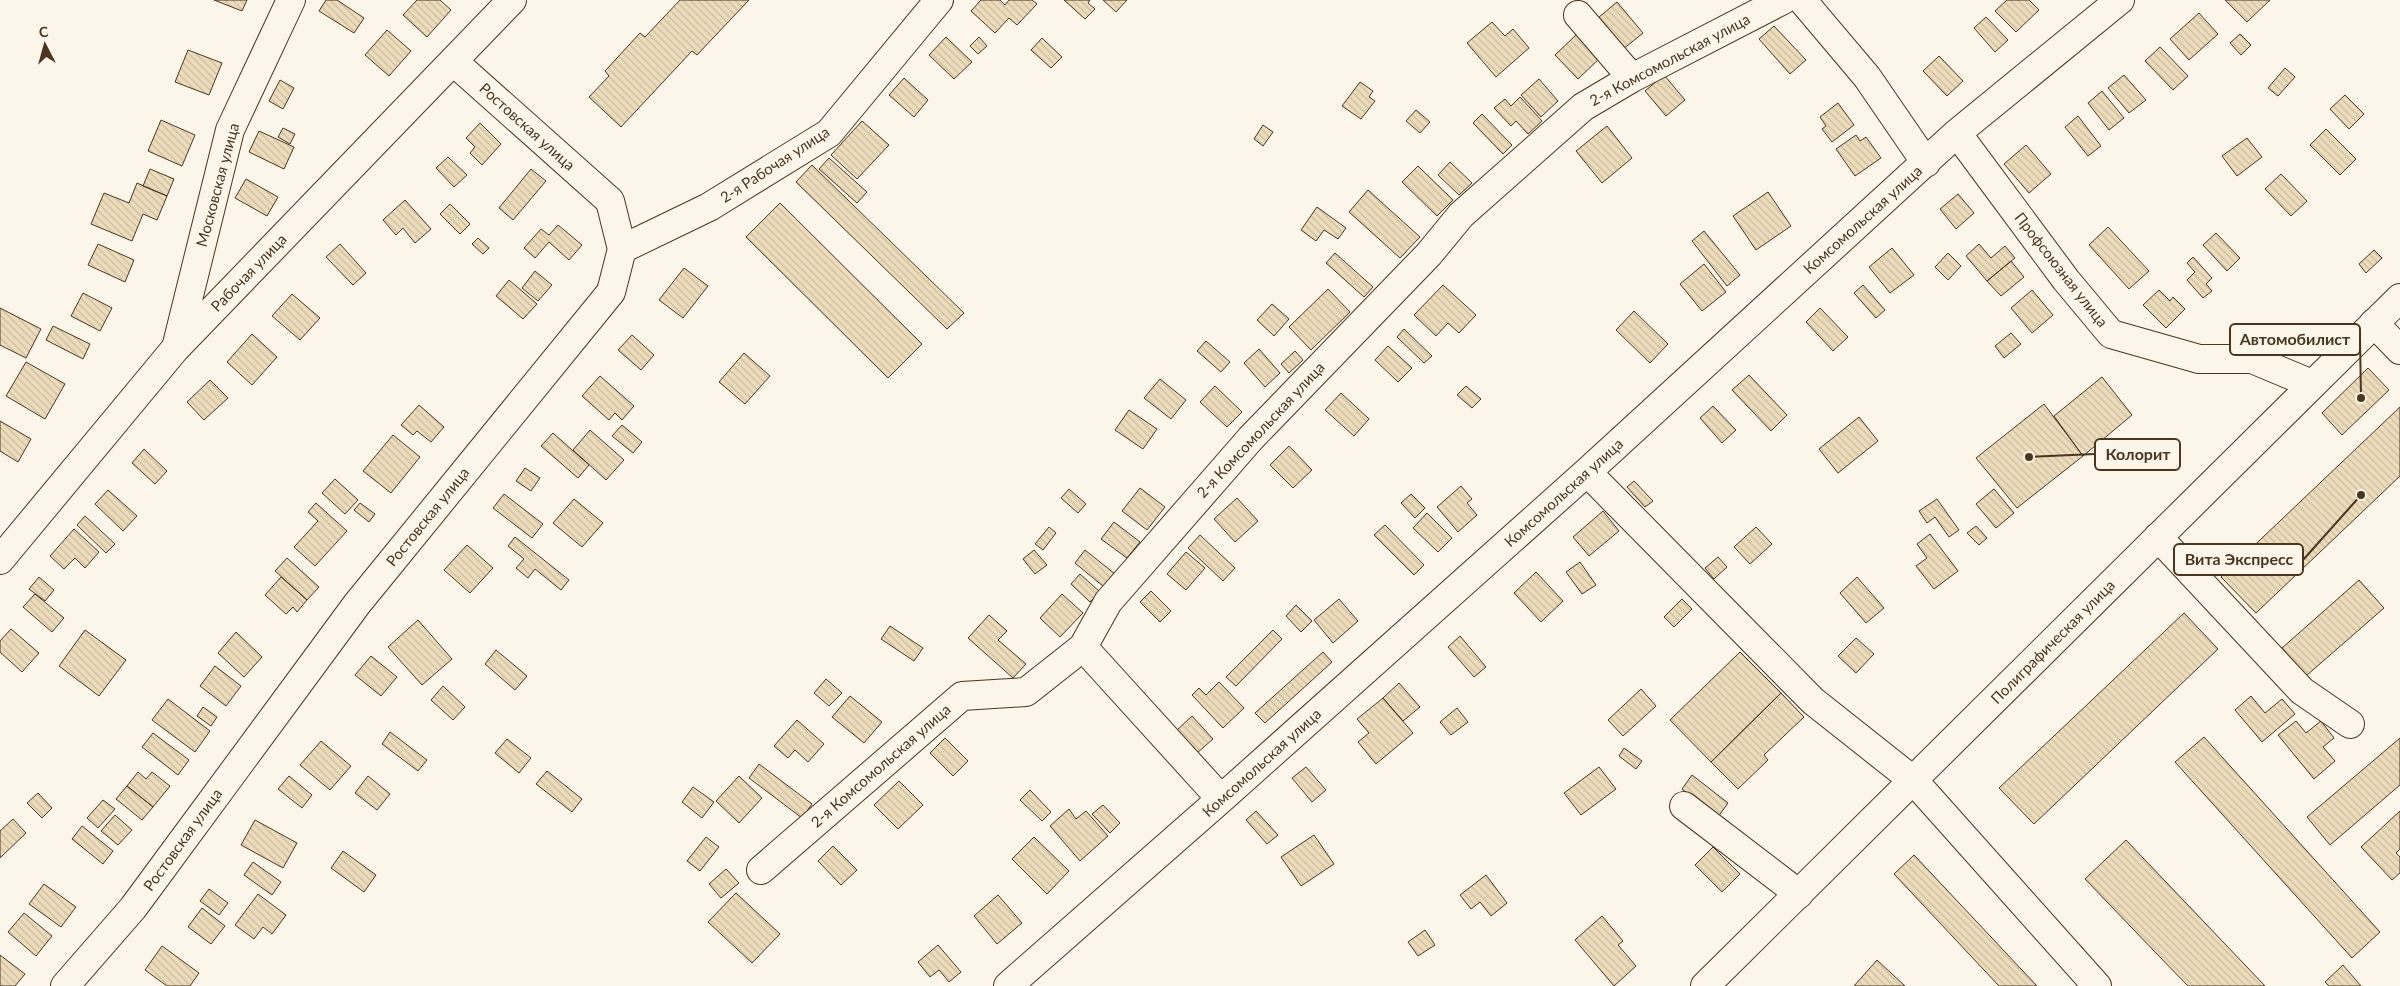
<svg xmlns="http://www.w3.org/2000/svg" width="2400" height="986" font-family="Lato,sans-serif">
  <style>
    .building { fill: url(#building-back-hatch); stroke: #4a3520 }
    .lines { fill: none; stroke-linecap: round; stroke-linejoin: round }
    .minor-casing { stroke: #4a3520; stroke-width: 30 }
    .major-casing { stroke: #4a3520; stroke-width: 30 }
    .minor { stroke: #fbf6e9; stroke-width: 28 }
    .major { stroke: #fbf6e9; stroke-width: 28 }
    .labels { text-anchor: middle; stroke-width: 4; stroke-linejoin: round; paint-order: stroke }
    .street-label { font-size: 15px; fill: #4a3520; stroke: #fbf6e9 }
    .leader { fill: none; stroke: #4a3520; stroke-width: 2 }
    .callout-dot { fill: #4a3520; stroke: #fbf6e9; stroke-width: 2 }
    .callout { fill: #fbf6e9; stroke: #4a3520; stroke-width: 2 }
    .callout-label { font-size: 16px; text-anchor: middle; font-weight: bold; fill: #4a3520 }
  </style>
  <defs>
    <pattern id="building-back-hatch" width="6" height="6" patternUnits="userSpaceOnUse" patternTransform="scale(1.25)"><rect width="6" height="6" fill="#ecdcbc"/><path d="M-1 5l2 2M0 0l6 6M5-1l2 2" fill="none" stroke="#ccbda1"/></pattern>
  </defs>
  <rect width="100%" height="100%" fill="#fbf6e9"/>
  <path class="building" d="M214,0H247L242,11Z
    M326,0H337L364,18L354,33L319,11Z
    M417,0H440L451,10L427,37L403,15Z
    M680,0H749L697,55L692,51L621,127L589,97L609,76L605,71L640,33L645,37Z
    M981,0H1000L1005,5L1009,0H1032L1037,4L1017,25L1009,18L995,33L971,11Z
    M1064,0H1090L1088,3L1095,9L1085,19Z
    M1103,0H1127L1116,12Z
    M2007,0H2029L2039,10L2016,32L1995,11Z
    M2225,0H2270L2247,22Z
    M1617,2L1643,33L1617,54L1592,23Z
    M2199,13L2218,34L2189,60L2170,39Z
    M1986,17L2008,40L1995,52L1974,28Z
    M1492,22L1505,36L1513,29L1529,48L1496,77L1467,43Z
    M1774,26L1806,60L1790,74L1759,39Z
    M387,30L411,51L389,76L365,55Z
    M2240,34L2251,45L2241,55L2230,43Z
    M1576,35L1599,59L1578,79L1555,55Z
    M946,37L972,62L954,79L929,55Z
    M979,37L987,46L978,54L970,46Z
    M1042,38L1062,57L1051,68L1031,50Z
    M2160,47L2188,76L2173,90L2145,61Z
    M188,50L222,63L209,95L175,82Z
    M1939,56L1963,81L1947,96L1923,71Z
    M2285,68L2295,77L2278,96L2268,88Z
    M1664,75L1685,100L1666,116L1645,91Z
    M2124,75L2146,100L2129,113L2108,88Z
    M904,78L928,100L914,117L889,95Z
    M1539,79L1558,101L1541,117L1521,95Z
    M280,80L294,88L283,109L269,101Z
    M1360,82L1373,91L1369,97L1375,101L1361,119L1342,106Z
    M2102,91L2124,118L2109,130L2088,103Z
    M2345,95L2364,114L2349,129L2330,109Z
    M1520,97L1542,121L1528,134L1516,121L1511,126L1494,108L1505,99L1511,106Z
    M1838,103L1854,125L1832,142L1822,129L1826,126L1820,117Z
    M1416,110L1430,122L1420,133L1406,121Z
    M1482,114L1512,145L1503,154L1473,123Z
    M2078,116L2101,146L2088,156L2065,127Z
    M161,120L195,135L182,166L148,151Z
    M862,121L889,145L857,179L831,155Z
    M480,123L501,144L482,165L470,153L475,147L466,138Z
    M1263,125L1273,132L1263,146L1254,139Z
    M1607,126L1632,158L1602,183L1576,151Z
    M283,128L295,134L290,144L278,137Z
    M2326,129L2356,159L2340,175L2310,145Z
    M259,131L294,147L284,169L249,152Z
    M1856,135L1860,141L1866,137L1881,158L1855,176L1836,149Z
    M2247,138L2262,157L2237,176L2222,156Z
    M2026,145L2051,174L2029,193L2004,164Z
    M448,157L467,175L454,187L436,168Z
    M829,158L867,192L857,203L819,169Z
    M1450,162L1472,183L1459,195L1438,175Z
    M812,165L964,313L947,329L796,182Z
    M1418,166L1453,200L1437,216L1402,182Z
    M150,169L174,179L167,196L143,186Z
    M531,169L546,181L513,220L499,208Z
    M2281,174L2307,201L2291,216L2265,189Z
    M246,179L278,197L267,216L235,198Z
    M137,183L167,196L157,220L143,214L132,241L91,224L104,193L129,203Z
    M1368,190L1420,237L1400,258L1349,212Z
    M1768,192L1791,226L1756,250L1733,216Z
    M1958,194L1974,213L1956,229L1940,209Z
    M405,200L431,229L415,243L403,228L396,235L383,220Z
    M780,203L922,344L888,378L746,237Z
    M450,204L470,224L460,234L440,214Z
    M1317,207L1346,228L1338,239L1324,230L1316,241L1301,230Z
    M558,225L582,245L569,260L549,242L535,258L524,248L541,229L549,235Z
    M2108,227L2149,271L2129,289L2089,245Z
    M1704,231L1740,275L1727,286L1692,241Z
    M2216,233L2240,258L2227,271L2203,245Z
    M478,238L489,248L483,254L472,244Z
    M98,244L134,260L125,282L88,265Z
    M340,244L366,273L353,285L326,257Z
    M1979,244L1991,258L2005,246L2015,258L1987,281L1966,256Z
    M1892,248L1914,275L1890,293L1869,267Z
    M2374,250L2382,258L2366,273L2359,264Z
    M1335,253L1373,287L1364,297L1326,263Z
    M1948,253L1961,266L1948,280L1935,267Z
    M2193,257L2212,278L2206,284L2212,291L2203,298L2187,280L2195,272L2187,263Z
    M2011,261L2024,277L2001,296L1987,281Z
    M1704,264L1726,292L1702,311L1680,284Z
    M684,268L708,286L683,318L659,300Z
    M535,271L552,285L538,301L522,288Z
    M509,280L537,304L523,319L496,296Z
    M1443,285L1476,315L1459,333L1448,323L1436,336L1414,315Z
    M1863,285L1885,310L1876,318L1854,293Z
    M1328,289L1350,312L1311,350L1289,327Z
    M2032,290L2053,315L2032,333L2011,308Z
    M2159,290L2170,301L2173,297L2185,309L2166,328L2143,305Z
    M83,293L112,308L100,331L71,316Z
    M292,294L320,318L300,340L272,316Z
    M1272,304L1289,319L1274,336L1257,320Z
    M0,308L41,329L26,358L0,345Z
    M1820,308L1848,337L1833,351L1806,322Z
    M1634,311L1668,344L1650,363L1616,330Z
    M53,326L90,344L83,359L46,340Z
    M1404,329L1432,356L1424,363L1397,337Z
    M2011,333L2021,344L2004,358L1995,346Z
    M252,334L277,357L252,385L227,362Z
    M632,335L654,355L641,370L618,350Z
    M1206,341L1230,362L1221,372L1197,351Z
    M1388,346L1412,368L1398,382L1375,360Z
    M1259,349L1280,373L1265,387L1244,363Z
    M1295,351L1303,360L1289,373L1281,364Z
    M744,353L770,376L745,404L719,382Z
    M26,362L65,384L45,419L6,396Z
    M2368,368L2389,390L2342,435L2322,413Z
    M1749,375L1787,415L1771,431L1732,390Z
    M600,376L634,406L622,420L615,413L609,420L582,396Z
    M2102,377L2132,415L2083,456L2054,416Z
    M1160,379L1186,400L1171,419L1144,398Z
    M210,380L228,398L204,420L187,402Z
    M1215,386L1242,412L1227,427L1200,402Z
    M1466,386L1481,399L1472,408L1457,395Z
    M1341,393L1369,419L1354,436L1325,410Z
    M2044,404L2083,456L2017,508L1976,458Z
    M419,405L444,427L431,442L417,431L413,435L401,425Z
    M1713,406L1736,430L1722,443L1700,418Z
    M2400,407V476L2256,613L2221,577Z
    M1129,410L1157,429L1143,449L1115,430Z
    M1859,417L1878,441L1838,473L1819,449Z
    M0,421L31,439L18,462L0,451Z
    M622,425L642,442L633,453L612,436Z
    M590,430L624,460L606,480L573,450Z
    M553,433L589,465L578,478L541,446Z
    M393,435L420,457L391,493L363,471Z
    M1289,446L1312,470L1293,488L1270,465Z
    M144,449L167,471L155,484L132,463Z
    M525,468L540,478L531,491L516,481Z
    M335,479L358,500L345,514L322,493Z
    M1634,481L1653,501L1645,507L1627,487Z
    M1461,486L1472,499L1467,503L1477,515L1458,532L1437,507Z
    M1140,488L1165,507L1147,530L1122,511Z
    M1069,489L1086,504L1078,513L1061,498Z
    M1994,489L2014,513L1996,528L1976,504Z
    M108,490L137,516L123,531L95,504Z
    M504,494L543,524L532,538L493,508Z
    M1411,494L1425,508L1415,518L1401,503Z
    M1237,498L1258,521L1235,542L1214,519Z
    M574,499L603,523L582,547L553,523Z
    M1937,499L1959,530L1949,537L1935,517L1927,523L1919,511Z
    M316,503L347,531L315,566L294,547L318,521L308,512Z
    M360,503L375,514L369,522L354,510Z
    M1603,511L1619,531L1589,556L1573,537Z
    M1427,513L1452,538L1438,552L1413,528Z
    M85,516L115,544L106,553L77,525Z
    M1114,522L1140,542L1127,558L1101,539Z
    M1385,525L1424,565L1414,575L1374,535Z
    M1976,526L1987,538L1979,545L1967,533Z
    M1049,527L1056,533L1043,550L1035,544Z
    M1756,527L1772,544L1750,564L1734,547Z
    M74,529L99,552L85,568L75,558L64,569L50,556Z
    M1930,534L1958,571L1934,589L1916,566L1927,558L1917,544Z
    M1200,535L1235,568L1223,581L1188,548Z
    M515,537L569,580L561,590L535,569L528,578L516,568L524,559L508,546Z
    M467,545L493,568L470,593L444,570Z
    M1034,550L1047,565L1035,574L1023,559Z
    M1085,550L1115,574L1104,587L1075,563Z
    M1186,552L1205,568L1186,590L1167,574Z
    M1718,557L1727,567L1714,579L1705,568Z
    M287,558L319,587L307,600L275,571Z
    M1580,562L1596,585L1582,594L1566,572Z
    M1536,572L1563,601L1541,622L1514,593Z
    M1080,574L1100,592L1090,602L1071,584Z
    M39,577L54,590L45,601L29,589Z
    M281,577L307,600L297,612L293,607L286,614L265,595Z
    M1857,577L1884,608L1866,623L1840,593Z
    M2359,580L2384,608L2306,676L2282,648Z
    M1151,591L1171,611L1160,622L1140,602Z
    M35,594L64,618L52,632L23,607Z
    M1062,594L1083,613L1060,637L1040,618Z
    M1339,599L1358,621L1333,643L1314,620Z
    M1682,599L1692,609L1674,627L1664,617Z
    M1296,605L1312,621L1301,632L1286,616Z
    M2184,613L2218,649L2034,824L1999,788Z
    M989,615L1007,631L998,640L1026,664L1013,678L968,638Z
    M418,620L452,659L422,685L388,647Z
    M890,626L923,648L914,661L881,639Z
    M11,629L39,653L22,672L0,652V641Z
    M85,630L126,660L99,696L59,666Z
    M1273,630L1282,639L1236,686L1226,677Z
    M236,632L262,657L244,677L218,653Z
    M1460,636L1486,667L1474,677L1448,647Z
    M1856,638L1874,654L1856,673L1838,656Z
    M496,650L527,676L515,690L485,664Z
    M1323,652L1332,662L1265,723L1255,713Z
    M1740,652L1781,693L1711,762L1670,720Z
    M371,656L397,677L381,696L355,675Z
    M215,666L241,686L226,706L200,686Z
    M826,679L842,693L829,706L814,693Z
    M1219,682L1244,708L1223,728L1192,695L1199,688L1206,695Z
    M1399,683L1420,707L1403,721L1383,698Z
    M443,686L465,707L453,720L431,700Z
    M1641,689L1656,706L1623,736L1608,720Z
    M1781,693L1804,717L1764,755L1768,760L1738,789L1711,762Z
    M850,696L882,722L864,743L832,717Z
    M2251,696L2265,713L2282,699L2295,714L2262,742L2235,710Z
    M1383,698L1413,733L1376,764L1358,742L1369,733L1357,719Z
    M168,699L210,731L195,752L152,720Z
    M203,707L217,717L211,726L197,716Z
    M1457,708L1468,722L1451,735L1440,722Z
    M1192,716L1213,739L1197,753L1176,731Z
    M797,720L824,744L808,762L795,750L788,758L774,746Z
    M2296,721L2306,733L2321,721L2334,738L2323,747L2335,761L2314,779L2278,735Z
    M390,732L427,760L418,771L382,744Z
    M153,733L189,760L178,775L142,747Z
    M2204,737L2380,932L2352,958L2175,762Z
    M945,738L968,761L953,776L930,753Z
    M2400,738V785L2330,845L2307,817Z
    M507,739L531,758L519,773L495,753Z
    M321,741L351,766L330,790L300,765Z
    M1624,748L1642,761L1636,769L1619,756Z
    M759,764L812,804L802,818L749,778Z
    M1306,767L1326,790L1312,802L1292,778Z
    M1599,767L1616,789L1581,815L1564,793Z
    M547,771L582,799L572,812L536,784Z
    M138,772L146,779L152,772L170,786L153,807L127,786Z
    M1692,775L1728,803L1718,817L1682,789Z
    M289,776L312,795L302,808L278,789Z
    M368,776L390,794L377,810L355,793Z
    M739,776L762,798L739,823L716,801Z
    M899,781L923,805L898,829L874,805Z
    M127,786L153,807L142,820L116,799Z
    M693,787L714,802L702,818L682,802Z
    M1030,790L1051,812L1042,821L1020,800Z
    M38,793L52,808L42,818L27,803Z
    M103,800L115,809L98,828L87,818Z
    M1103,805L1120,823L1110,833L1092,814Z
    M1069,809L1076,819L1086,811L1108,836L1080,861L1050,826Z
    M1256,811L1278,835L1267,844L1246,820Z
    M2400,811V849L2396,853L2400,857V873L2392,880L2361,847Z
    M115,815L132,830L118,845L101,831Z
    M13,819L26,833L0,858V831Z
    M255,820L297,843L283,868L241,845Z
    M82,826L113,851L103,864L72,839Z
    M1314,835L1334,864L1301,886L1281,857Z
    M706,837L719,847L700,871L687,861Z
    M1034,837L1069,871L1047,894L1012,859Z
    M2126,840L2265,986H2188L2156,953L2085,879Z
    M833,846L857,870L841,885L818,861Z
    M1713,847L1740,874L1722,892L1695,865Z
    M343,851L376,875L364,892L331,868Z
    M1914,855L2037,986H1999L1894,874Z
    M253,862L281,882L272,895L244,875Z
    M726,869L739,883L721,898L709,884Z
    M1486,875L1507,903L1491,916L1480,902L1471,909L1460,895Z
    M44,884L76,907L61,927L29,904Z
    M209,889L228,903L219,915L200,901Z
    M736,893L780,934L752,963L708,922Z
    M258,894L286,915L272,934L263,927L254,939L235,925Z
    M998,895L1022,923L997,944L974,916Z
    M202,908L225,926L211,944L188,927Z
    M24,913L52,936L36,956L8,932Z
    M1602,916L1623,941L1618,945L1636,966L1614,986L1575,940Z
    M1425,930L1435,945L1418,956L1408,942Z
    M938,945L961,972L949,982L939,970L930,977L918,962Z
    M162,946L199,973L190,986H167L145,970Z
    M0,955L25,974L15,986H0Z
    M1877,960L1905,986H1854Z
    M2343,965L2361,986H2329L2325,982Z"/>
  <g class="lines">
    <g class="minor-casing">
      <path id="minor" d="M1802,0L1867,77L1926,163
        M1578,15L1632,78
        M1957,133L2066,280L2111,334L2199,359H2252L2312,384
        M622,249L709,207L829,133L939,0
        M2374,323L2400,350
        M176,348L230,130L291,0
        M1587,472L1813,701L1914,781L2097,986
        M2158,537L2302,691L2350,724
        M0,560L175,349L512,0
        M1083,647L1221,799
        M1684,806L1799,894
        M761,870L962,696L1026,692L1083,647L1108,602L1251,438L1429,254L1461,215L1583,107L1632,78L1783,0
        M65,986L133,908L357,604L611,292L622,249L610,201L454,62
        M1008,986L1221,799L1587,472L1957,133L2120,0"/>
    </g>
    <g class="major-casing">
      <path id="major" d="M1705,986L2400,298"/>
    </g>
    <use href="#minor" class="minor"/>
    <use href="#major" class="major"/>
  </g>
  <g class="labels">
    <g class="street-label">
      <text transform="translate(1670 60) rotate(-28)" y="5">2-я Комсомольская улица</text>
      <text transform="translate(527 127) rotate(42)" y="5">Ростовская улица</text>
      <text transform="translate(775 165) rotate(-33)" y="5">2-я Рабочая улица</text>
      <text transform="translate(218 185) rotate(-75)" y="5">Московская улица</text>
      <text transform="translate(1863 220) rotate(-42)" y="5">Комсомольская улица</text>
      <text transform="translate(2061 270) rotate(52)" y="5">Профсоюзная улица</text>
      <text transform="translate(249 273) rotate(-46)" y="5">Рабочая улица</text>
      <text transform="translate(1261 430) rotate(-47)" y="5">2-я Комсомольская улица</text>
      <text transform="translate(1564 493) rotate(-42)" y="5">Комсомольская улица</text>
      <text transform="translate(428 517) rotate(-51)" y="5">Ростовская улица</text>
      <text transform="translate(2053 642) rotate(-45)" y="5">Полиграфическая улица</text>
      <text transform="translate(1262 763) rotate(-42)" y="5">Комсомольская улица</text>
      <text transform="translate(881 766) rotate(-41)" y="5">2-я Комсомольская улица</text>
      <text transform="translate(183 840) rotate(-54)" y="5">Ростовская улица</text>
    </g>
  </g>
  <path class="leader" d="M2361 398L2360 339M2029 457L2095 454M2361 495L2303 560"/>
  <g class="callout-dot">
    <circle cx="2361" cy="398" r="5"/>
    <circle cx="2029" cy="457" r="5"/>
    <circle cx="2361" cy="495" r="5"/>
  </g>
  <g class="callout">
    <rect x="2230" y="324" width="130" height="31" rx="5"/>
    <rect x="2095" y="439" width="85" height="31" rx="5"/>
    <rect x="2174" y="544" width="129" height="31" rx="5"/>
  </g>
  <g class="callout-label">
    <text x="2295" y="345">Автомобилист</text>
    <text x="2138" y="460">Колорит</text>
    <text x="2239" y="565">Вита Экспресс</text>
  </g>
  <g transform="translate(45 45) rotate(354)" stroke="#fbf6e9" stroke-width="4" paint-order="stroke">
  <path d="M0-4L9 19L0 12L-9 19Z" fill="#4a3520"/>
  <text y="-8" font-size="14" font-weight="bold" text-anchor="middle" fill="#4a3520">С</text>
  </g>
</svg>
